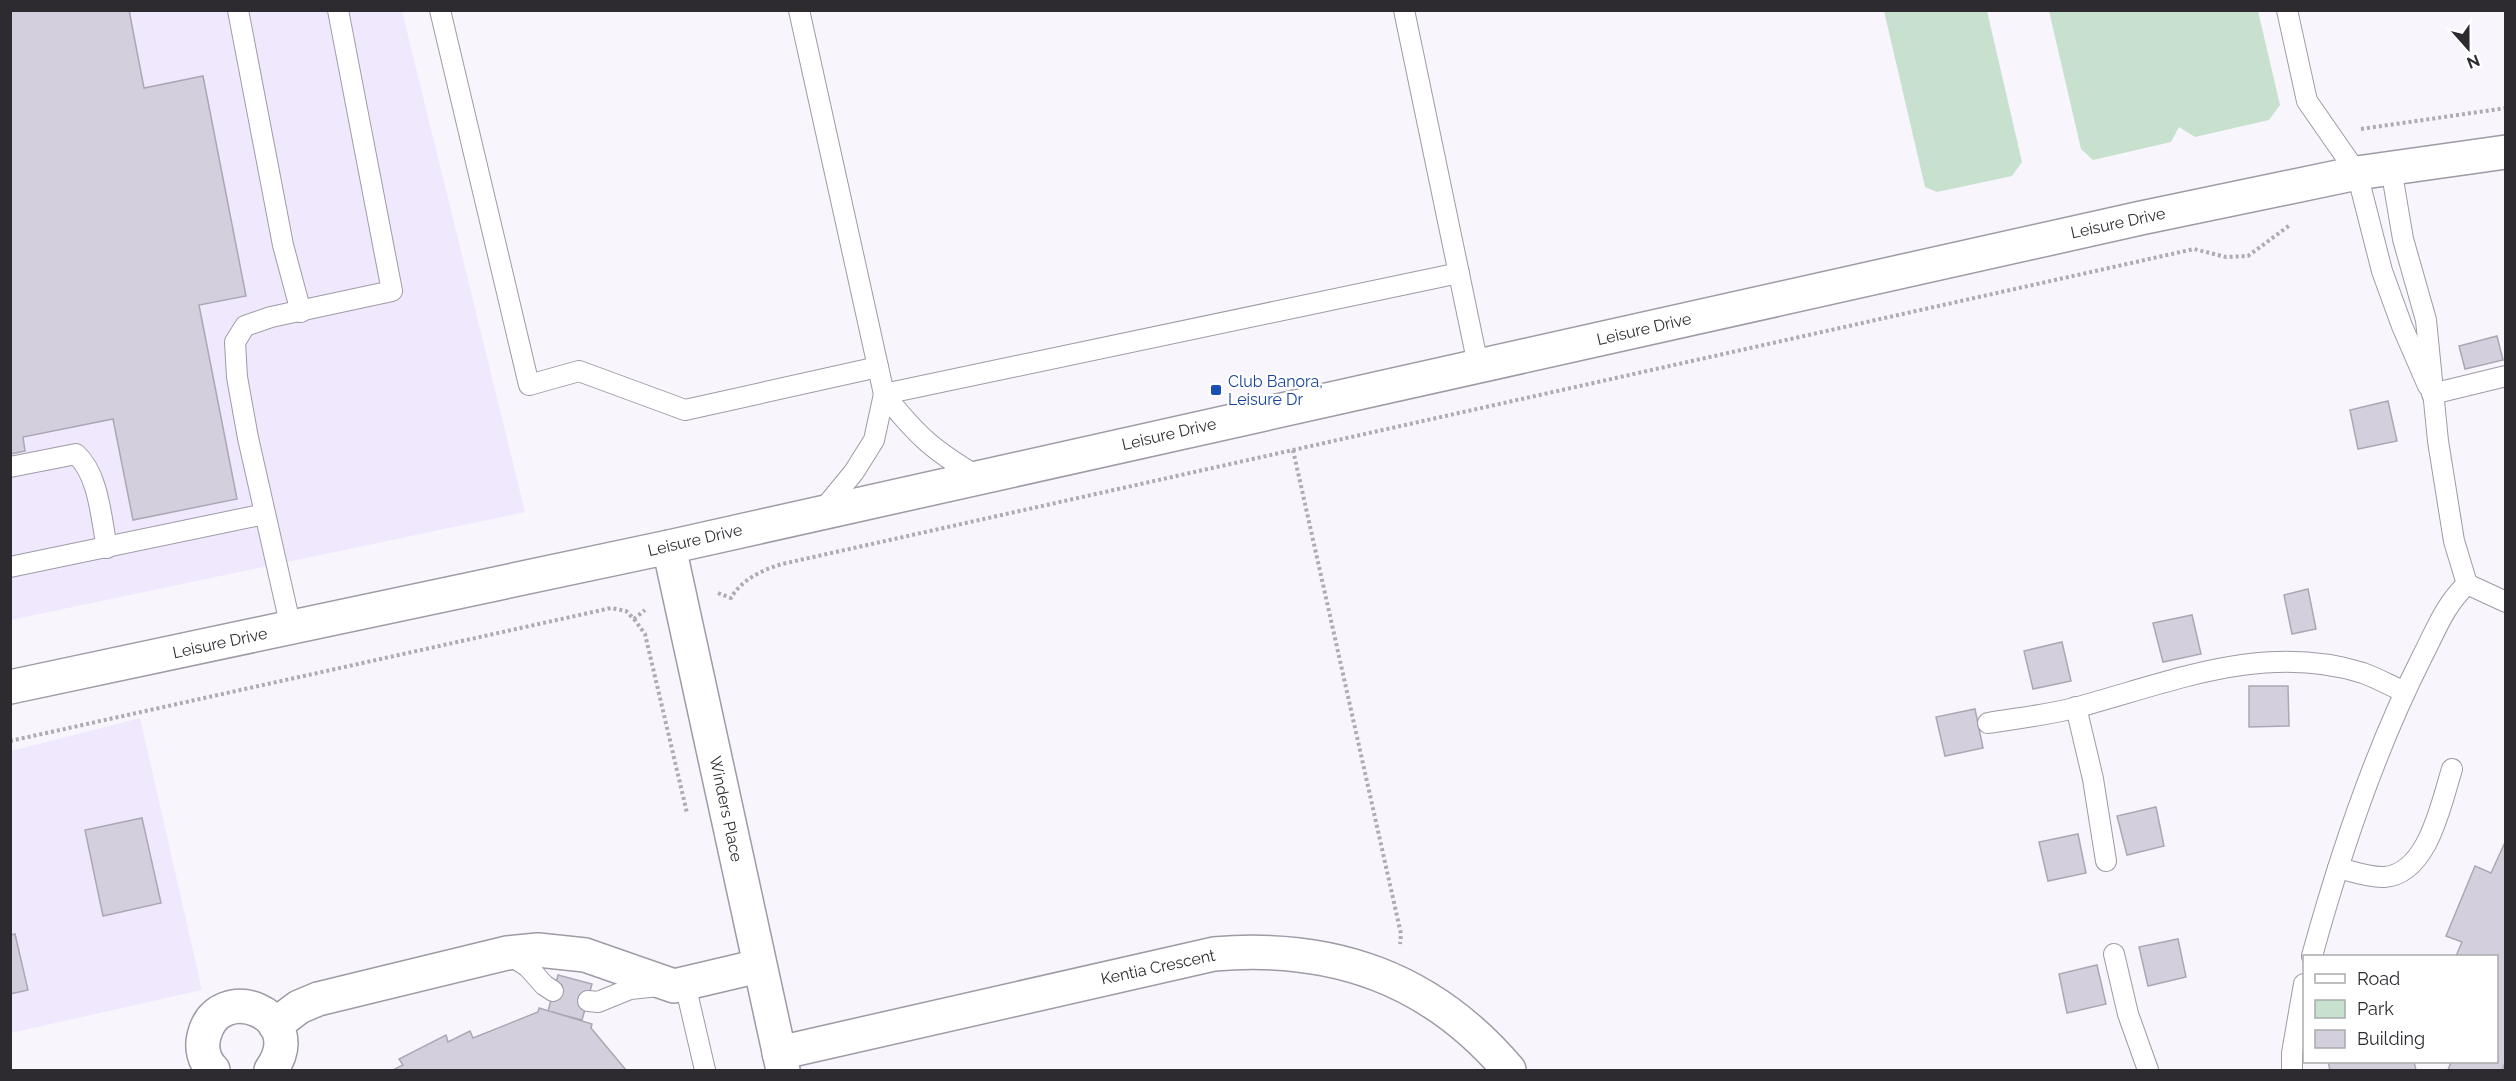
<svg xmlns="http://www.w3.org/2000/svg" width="2516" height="1081" viewBox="0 0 2516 1081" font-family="Raleway,sans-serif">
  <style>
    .built { fill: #f0e9fd }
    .green { fill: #c7e1ce }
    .building { fill: #d3cfdc; stroke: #aca7b4; stroke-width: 1.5 }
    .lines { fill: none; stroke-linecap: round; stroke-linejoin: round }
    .service-casing { stroke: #9e9aa6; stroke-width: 22 }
    .minor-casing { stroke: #9e9aa6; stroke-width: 36 }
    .tertiary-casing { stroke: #9e9aa6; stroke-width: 36 }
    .path { stroke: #aeabb2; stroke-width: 4; stroke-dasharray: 3 3; stroke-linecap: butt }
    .service { stroke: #fff; stroke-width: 20 }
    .minor { stroke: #fff; stroke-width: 33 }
    .tertiary { stroke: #fff; stroke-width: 33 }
    .transit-dot { fill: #1a4fb4; stroke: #fff; stroke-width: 2 }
    .labels { text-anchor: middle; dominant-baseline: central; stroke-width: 4.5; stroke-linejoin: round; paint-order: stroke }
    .street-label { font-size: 16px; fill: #2d2b30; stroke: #fff }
    .transit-label { font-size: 16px; fill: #164399; stroke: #fff; text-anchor: start }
  </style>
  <rect width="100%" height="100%" fill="#f8f5fd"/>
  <!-- built -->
  <g class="built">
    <polygon points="10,11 402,11 525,512 11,620"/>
    <polygon points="140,718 202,990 11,1033 11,751"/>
  </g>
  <!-- green -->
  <g class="green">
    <polygon points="1884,11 1987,11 2022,162 2012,176 1937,192 1925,187"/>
    <polygon points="2049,11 2258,11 2280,105 2269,120 2195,137 2179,127 2171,142 2093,160 2081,149"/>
  </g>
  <!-- building -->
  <g class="building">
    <polygon points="10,10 129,10 144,88 203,76 246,296 199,305 237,499 133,520 113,419 23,437 25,451 10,454"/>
    <polygon points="2497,336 2503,360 2465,369 2459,346"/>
    <polygon points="2388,401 2397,441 2358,449 2350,410"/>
    <polygon points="2308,589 2316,629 2292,634 2284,595"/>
    <polygon points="2192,615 2201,654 2163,662 2153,623"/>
    <polygon points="2062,642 2071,681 2033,689 2024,651"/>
    <polygon points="2249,686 2288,686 2289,726 2249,727"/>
    <polygon points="1975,709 1983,748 1945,756 1936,717"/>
    <polygon points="2156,807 2164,846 2127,855 2117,816"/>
    <polygon points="142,818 161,903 103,916 85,830"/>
    <polygon points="2078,834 2086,873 2048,881 2039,842"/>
    <polygon points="2506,840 2506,1061 2502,1070 2448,1070 2451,1062 2496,1062 2496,956 2456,956 2462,942 2446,936 2475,866 2491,873"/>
    <polygon points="15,934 28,990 10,994 10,935"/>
    <polygon points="2178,939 2186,977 2148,986 2139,947"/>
    <polygon points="2097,965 2106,1004 2067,1013 2059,974"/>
    <polygon points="558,975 592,984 582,1020 548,1011"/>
    <polygon points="539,1008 592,1024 591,1028 626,1070 393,1070 403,1065 399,1059 446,1035 448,1042 470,1031 473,1038 538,1012"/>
    <polygon points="2328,1062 2414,1062 2416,1070 2330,1070"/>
  </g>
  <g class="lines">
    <defs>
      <g id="service">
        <polyline points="238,10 283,245 301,312"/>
        <polyline points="440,10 529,385 579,371 685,410 878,367"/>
        <path d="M799,10L884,394C917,436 933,450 978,477"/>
        <polyline points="1404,10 1478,365"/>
        <polyline points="2287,10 2307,101 2357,173 2382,271 2402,326 2428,386"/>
        <polyline points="2391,168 2403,239 2426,320 2438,441 2454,541 2467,584 2506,602"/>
        <polyline points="884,394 1459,273"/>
        <polyline points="2432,394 2506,376"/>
        <path d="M10,467L76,454C99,475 101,518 107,548"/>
        <polyline points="821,512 854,472 874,440 884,394"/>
        <polyline points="10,567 265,514"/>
        <polyline points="291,628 248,438 237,377 235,342 245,326 271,317 392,291 338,10"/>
        <polyline points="2076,707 2093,779 2106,861"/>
        <path d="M1988,723C2018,718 2049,715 2078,707C2171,682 2265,642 2363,673C2377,678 2391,686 2405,692"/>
        <path d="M2338,868C2351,871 2370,878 2384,877C2428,874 2441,804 2452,769"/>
        <polyline points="507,953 528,967 544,985 553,991"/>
        <polyline points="2114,954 2128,1014 2148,1070"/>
        <path d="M2312,956C2340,854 2374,752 2422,657C2436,630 2444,606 2467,584"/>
        <polyline points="685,984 705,1070"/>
        <polyline points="588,1001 598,1002 630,989 659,986"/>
        <polyline points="2292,1070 2292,1053 2304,984"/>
      </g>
      <g id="minor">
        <polyline points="669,547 783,1070"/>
        <polyline points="275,1025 299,1007 318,999 507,953 538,950 585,955 674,986 759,966"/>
        <path d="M779,1053L1214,954C1333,944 1431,978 1509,1070"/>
        <path d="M213,1070C204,1061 201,1048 204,1036C218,978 311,1014 271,1070"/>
      </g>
      <polyline id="tertiary" points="10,687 669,547 2141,218 2357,173 2506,152"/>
    </defs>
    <!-- service casing -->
    <use href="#service" class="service-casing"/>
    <!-- minor casing -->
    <use href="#minor" class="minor-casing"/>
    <!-- tertiary casing -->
    <use href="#tertiary" class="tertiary-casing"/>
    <!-- path -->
    <g class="path">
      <polyline points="2361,129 2506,108"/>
      <polyline points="1293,450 1401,934 1400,944"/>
      <path d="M718,593L731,598C741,580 762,570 782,564L2194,249L2226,257L2248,256L2290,225"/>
      <polyline points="634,619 645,634 687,813"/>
      <polyline points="10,741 611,608 626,611 634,619 645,610"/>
    </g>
    <!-- service -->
    <use href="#service" class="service"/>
    <!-- minor -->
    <use href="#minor" class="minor"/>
    <!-- tertiary -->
    <use href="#tertiary" class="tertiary"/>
  </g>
  <!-- markers -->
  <rect class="transit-dot" x="1210" y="384" width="12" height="12" rx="3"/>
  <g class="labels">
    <!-- street labels -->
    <g class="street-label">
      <text transform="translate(2118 223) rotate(-12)">Leisure Drive</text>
      <text transform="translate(1644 329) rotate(-13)">Leisure Drive</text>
      <text transform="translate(1169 434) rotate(-13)">Leisure Drive</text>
      <text transform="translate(695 540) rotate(-13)">Leisure Drive</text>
      <text transform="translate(220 643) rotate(-12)">Leisure Drive</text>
      <text transform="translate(726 809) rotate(78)">Winders Place</text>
      <text transform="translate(1158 967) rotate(-12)">Kentia Crescent</text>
    </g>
    <!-- transit labels -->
    <g class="transit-label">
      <text x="1228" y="381">Club Banora,<tspan x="1228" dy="18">Leisure Dr</tspan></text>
    </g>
  </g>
  <!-- border -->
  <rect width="2516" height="1081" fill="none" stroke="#2d2b30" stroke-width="24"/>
  <!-- legend -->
  <rect x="2303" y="955" width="195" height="108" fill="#ffffff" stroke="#abaaac" stroke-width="1.5"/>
  <rect x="2315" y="974" width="30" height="9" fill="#ffffff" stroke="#abaaac" stroke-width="1.5"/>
  <text x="2357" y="985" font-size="18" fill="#2d2b30">Road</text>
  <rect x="2315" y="1000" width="30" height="18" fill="#c7e1ce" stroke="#abaaac" stroke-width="1.5"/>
  <text x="2357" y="1015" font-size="18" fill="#2d2b30">Park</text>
  <rect x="2315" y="1030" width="30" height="18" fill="#d3cfdc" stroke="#abaaac" stroke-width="1.5"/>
  <text x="2357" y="1045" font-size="18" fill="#2d2b30">Building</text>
  <!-- north arrow -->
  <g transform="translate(2468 48) rotate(159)" stroke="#ffffff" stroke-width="4.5" paint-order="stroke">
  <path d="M0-4.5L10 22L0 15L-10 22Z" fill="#2d2b30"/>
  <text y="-9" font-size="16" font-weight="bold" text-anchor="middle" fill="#2d2b30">N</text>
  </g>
</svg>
